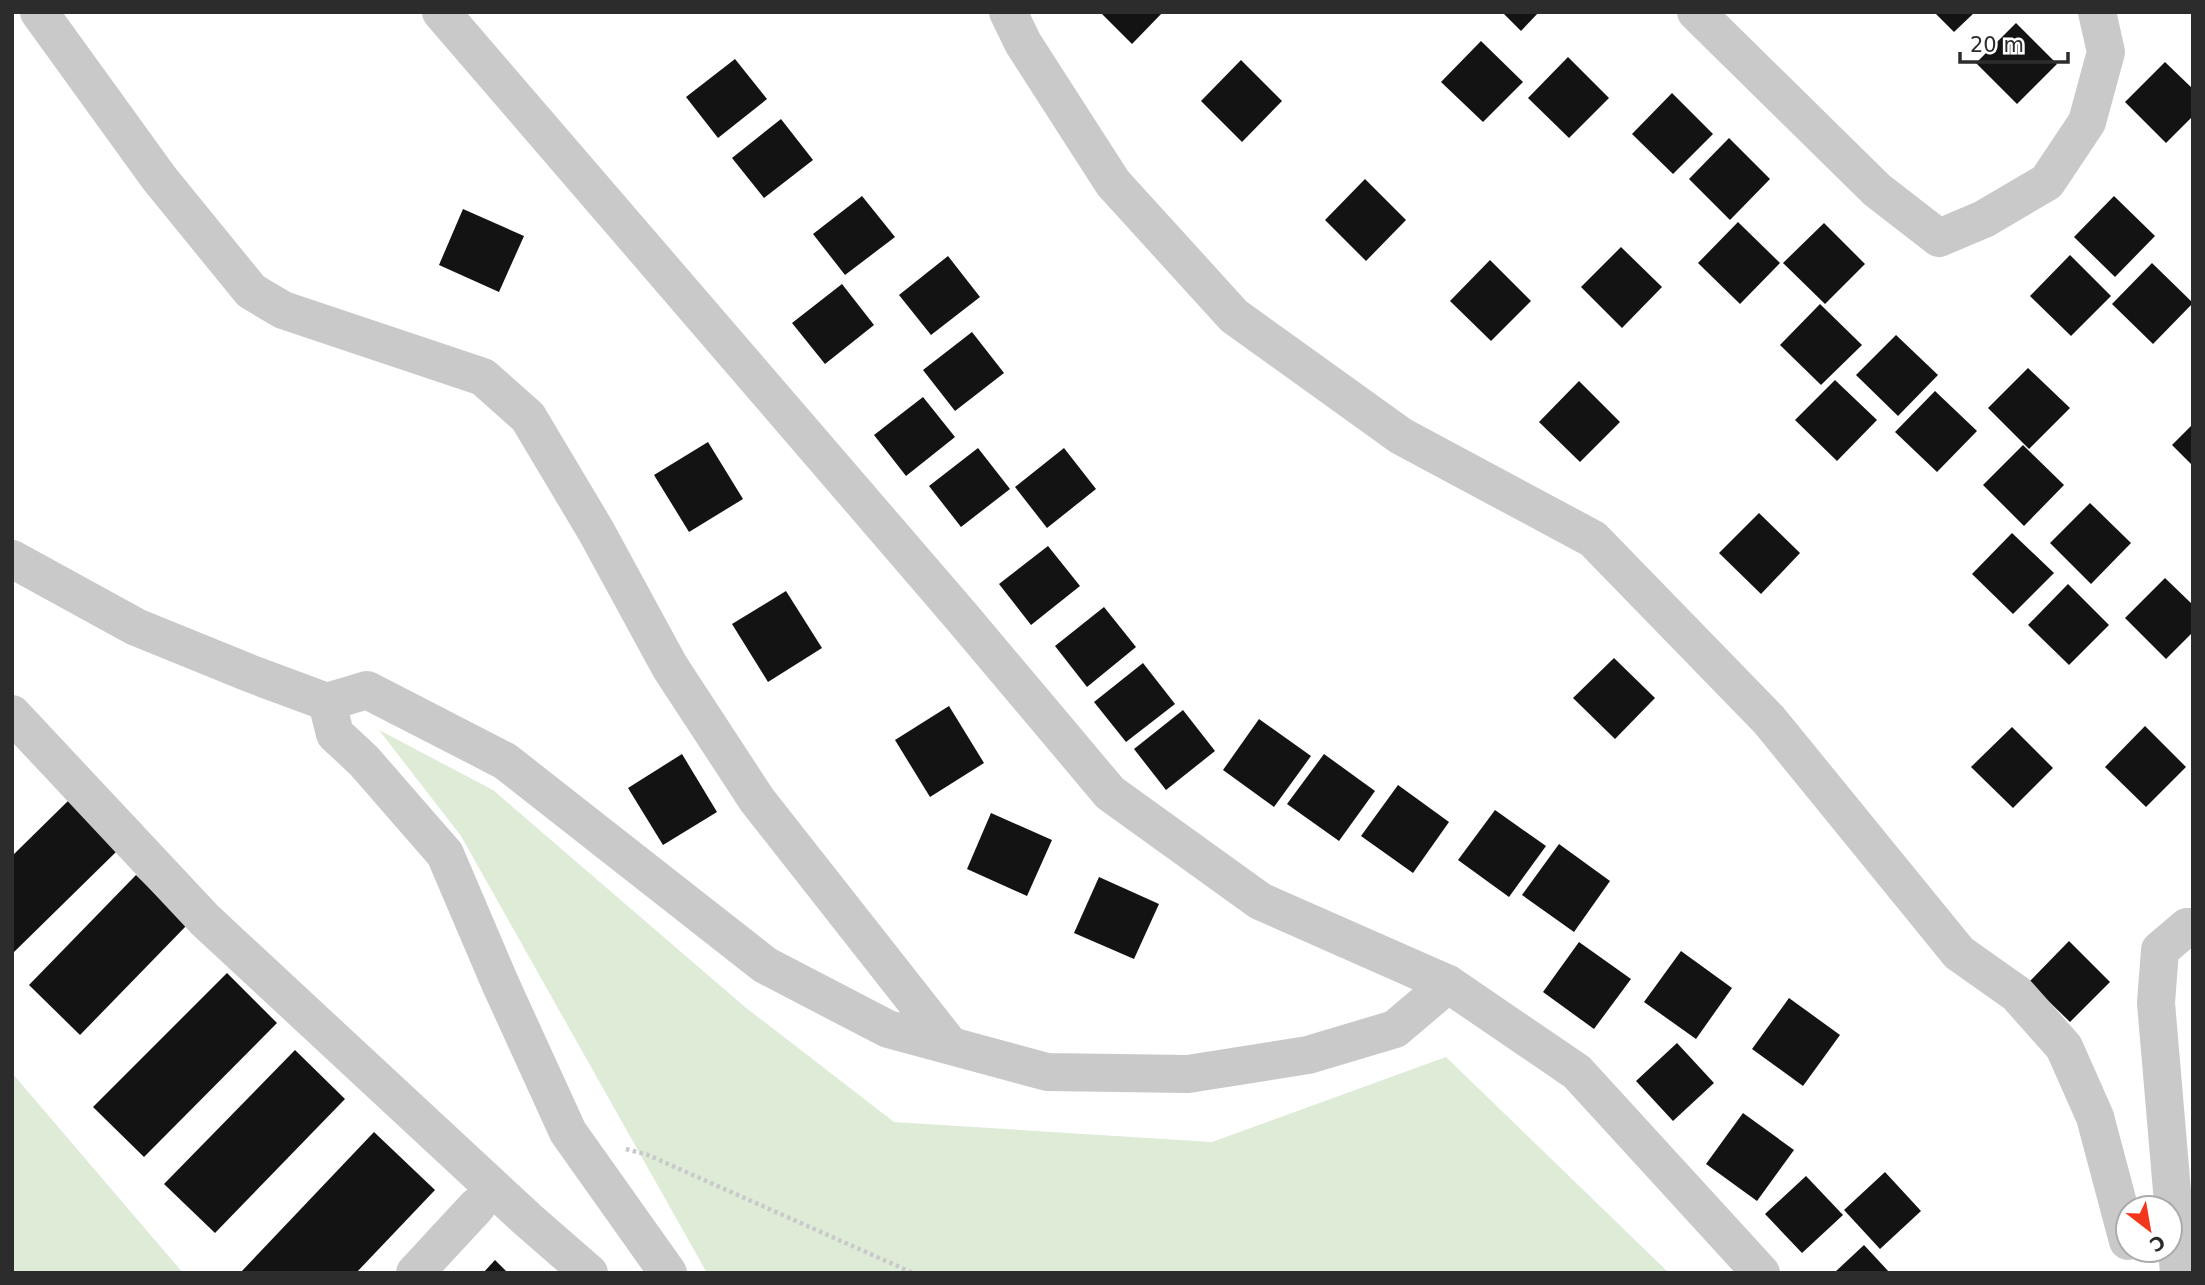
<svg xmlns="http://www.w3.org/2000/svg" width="2205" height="1285" viewBox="0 0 2205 1285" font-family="'DejaVu Sans',sans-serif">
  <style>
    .green { fill: #deebd7 }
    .building { fill: #131313 }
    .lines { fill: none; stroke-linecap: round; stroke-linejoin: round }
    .path { stroke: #c9c9c9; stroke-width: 4.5; stroke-dasharray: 3.5 3.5; stroke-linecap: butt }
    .minor { stroke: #c9c9c9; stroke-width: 38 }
  </style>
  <rect width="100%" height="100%" fill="#fff"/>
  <!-- green -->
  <g class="green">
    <polygon points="379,730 493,790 745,1007 894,1122 1212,1142 1446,1057 1669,1273 707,1273 461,836"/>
    <polygon points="12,1073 183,1273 12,1273"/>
  </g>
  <!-- building -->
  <g class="building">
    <polygon points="1100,12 1163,12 1132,44"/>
    <polygon points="1502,12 1539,12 1521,31"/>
    <polygon points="1934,12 1975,12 1954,32"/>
    <polygon points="2016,23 2057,64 2017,104 1976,63"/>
    <polygon points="1481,41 1523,82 1483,122 1441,82"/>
    <polygon points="1568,57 1609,98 1569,138 1528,98"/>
    <polygon points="735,59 767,99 718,138 686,97"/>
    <polygon points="1241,60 1282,101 1242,142 1201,101"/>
    <polygon points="2165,62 2193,89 2193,116 2166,143 2125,102"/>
    <polygon points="1672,93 1713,134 1673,174 1632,134"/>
    <polygon points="781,119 813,160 764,198 732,158"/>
    <polygon points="1729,138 1770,179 1730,220 1689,179"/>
    <polygon points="1365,179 1406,220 1366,261 1325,220"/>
    <polygon points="862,196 895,237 845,275 813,234"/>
    <polygon points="2114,196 2155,236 2115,277 2074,237"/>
    <polygon points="463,209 524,236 499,292 439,265"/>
    <polygon points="1738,222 1780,263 1740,304 1698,263"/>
    <polygon points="1824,223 1865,264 1825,304 1783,263"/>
    <polygon points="1621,247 1662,287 1622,328 1581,287"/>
    <polygon points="2070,255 2111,296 2071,336 2030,296"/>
    <polygon points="948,256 980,297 931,335 899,295"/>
    <polygon points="1490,260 1531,301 1491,341 1450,301"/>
    <polygon points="2152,263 2193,303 2153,344 2112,304"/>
    <polygon points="842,284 874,325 825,364 792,323"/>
    <polygon points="1820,304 1862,345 1821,385 1780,345"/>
    <polygon points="972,332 1004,373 955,411 923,370"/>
    <polygon points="1896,335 1938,375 1898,416 1856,375"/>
    <polygon points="2028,368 2070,408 2029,449 1988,408"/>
    <polygon points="1835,380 1877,420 1837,461 1795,420"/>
    <polygon points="1579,381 1620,422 1580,462 1539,422"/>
    <polygon points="1935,391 1977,431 1937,472 1895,432"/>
    <polygon points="923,397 955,437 906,476 874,435"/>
    <polygon points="2193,424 2193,466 2172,445"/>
    <polygon points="708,442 743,499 689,532 654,475"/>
    <polygon points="2023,445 2064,485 2024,526 1983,485"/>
    <polygon points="978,448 1010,489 961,527 929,486"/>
    <polygon points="1064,448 1096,489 1047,528 1015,487"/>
    <polygon points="2090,503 2131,543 2091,584 2050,543"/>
    <polygon points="1759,513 1800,553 1761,594 1719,553"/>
    <polygon points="2012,533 2054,573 2013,614 1972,574"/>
    <polygon points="1048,546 1080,586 1031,625 999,584"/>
    <polygon points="2165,578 2193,605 2193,632 2166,659 2125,618"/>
    <polygon points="2068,584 2109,625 2069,665 2028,625"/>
    <polygon points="786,591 822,648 768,682 732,624"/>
    <polygon points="1104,607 1136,647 1087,687 1055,646"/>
    <polygon points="1614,658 1655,698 1615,739 1573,698"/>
    <polygon points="1143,663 1175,704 1126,742 1094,702"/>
    <polygon points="949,706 984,763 930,797 895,740"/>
    <polygon points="1183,710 1215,751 1166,790 1134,749"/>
    <polygon points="1259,719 1311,756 1274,807 1223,770"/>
    <polygon points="2145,726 2186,767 2146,807 2105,767"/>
    <polygon points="2012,727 2053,768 2013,808 1971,767"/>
    <polygon points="682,754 717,812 663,845 628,788"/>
    <polygon points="1324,754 1375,791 1339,841 1287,804"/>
    <polygon points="1398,785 1449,822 1413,873 1361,836"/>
    <polygon points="68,801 117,851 12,954 12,856"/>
    <polygon points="1495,810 1546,846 1509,897 1458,860"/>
    <polygon points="991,813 1052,840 1027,896 967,869"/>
    <polygon points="1559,844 1610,881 1574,932 1522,895"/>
    <polygon points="136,875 187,925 80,1035 29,985"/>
    <polygon points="1099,877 1159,904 1134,959 1074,933"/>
    <polygon points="2069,941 2110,982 2070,1022 2029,982"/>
    <polygon points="1579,942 1631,979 1594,1029 1543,992"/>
    <polygon points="1681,951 1732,988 1696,1039 1644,1002"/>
    <polygon points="227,973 277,1023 144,1157 93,1107"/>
    <polygon points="1789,998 1840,1035 1803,1086 1752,1049"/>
    <polygon points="1677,1043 1714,1083 1673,1121 1636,1081"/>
    <polygon points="295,1050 345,1099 215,1233 164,1184"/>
    <polygon points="1743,1113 1794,1150 1757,1201 1706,1164"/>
    <polygon points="374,1132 435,1190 356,1273 240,1273"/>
    <polygon points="1885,1172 1921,1211 1880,1249 1844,1210"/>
    <polygon points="1806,1176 1843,1215 1802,1253 1765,1214"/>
    <polygon points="1864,1245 1890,1273 1834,1273"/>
    <polygon points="495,1260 508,1273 483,1273"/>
  </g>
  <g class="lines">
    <!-- path -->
    <polyline class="path" points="626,1149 648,1155 913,1273"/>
    <!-- minor -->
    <g class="minor">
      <polyline points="39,12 159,178 251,291 283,310 483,377 528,417 596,531 670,667 757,800 949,1044"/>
      <polyline points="441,12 961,616 1110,793 1260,901 1448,984 1577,1072 1761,1273"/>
      <polyline points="1008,12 1023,43 1113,183 1234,316 1401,436 1593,539 1769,720 1959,953 2017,994 2064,1047 2095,1117 2128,1241"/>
      <polyline points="1696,12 1877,190 1939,238 1984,219 2047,182 2087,122 2106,52 2097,12"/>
      <polyline points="12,559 136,627 249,673 327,702 367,690 505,761 765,965 888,1029 1047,1072 1188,1074 1308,1055 1395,1029 1448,984"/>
      <polyline points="327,702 335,734 364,761 445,854 500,983 568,1132 668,1273"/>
      <polyline points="12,714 205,920 527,1219 589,1273"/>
      <polyline points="415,1273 477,1206"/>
      <polyline points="2179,1273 2156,1003 2160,950 2187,927 2193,927"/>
    </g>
  </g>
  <!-- border -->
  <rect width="2205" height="1285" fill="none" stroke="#2c2c2c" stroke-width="28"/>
  <!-- north arrow -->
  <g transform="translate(2149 1229) rotate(149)"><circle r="33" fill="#ffffff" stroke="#ababab" stroke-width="2"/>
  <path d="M0-5L12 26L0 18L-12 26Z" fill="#f3371d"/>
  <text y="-10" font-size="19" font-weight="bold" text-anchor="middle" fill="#2c2c2c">С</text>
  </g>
  <!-- scale -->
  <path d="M1960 52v10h108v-10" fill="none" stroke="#2c2c2c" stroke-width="3.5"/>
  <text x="1970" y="52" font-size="21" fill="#2c2c2c" stroke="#ffffff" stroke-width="5" paint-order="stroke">20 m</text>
</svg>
